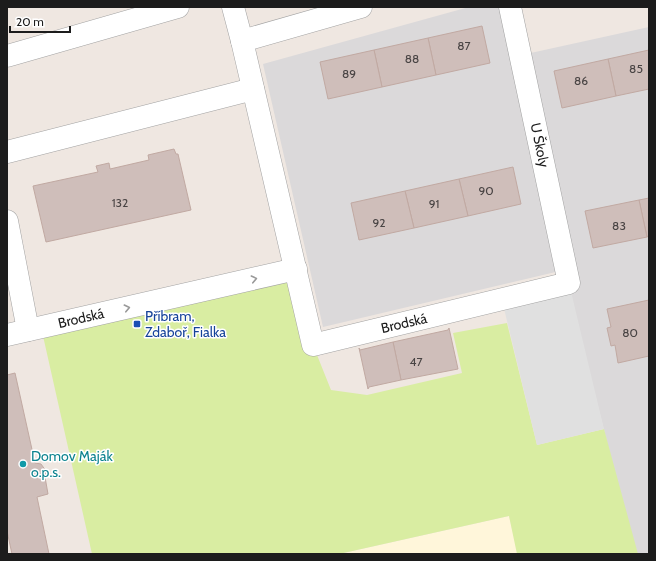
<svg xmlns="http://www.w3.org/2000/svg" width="656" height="561" viewBox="0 0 656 561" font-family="Cabin,sans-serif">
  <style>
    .residential { fill: #dbd9da }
    .education { fill: #fff6da }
    .grass { fill: #d9eda2 }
    .parking { fill: #e0e0e0 }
    .building { fill: #cfbeba; stroke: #c1a9a2 }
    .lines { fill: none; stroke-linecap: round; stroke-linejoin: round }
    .minor-casing { stroke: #a3a3a3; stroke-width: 23 }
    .minor { stroke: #fff; stroke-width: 22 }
    .oneway { stroke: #999 }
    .transit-dot { fill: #1a4fb4; stroke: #fff; stroke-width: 1.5 }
    .culture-dot { fill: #0f9aa8; stroke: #fff; stroke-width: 1.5 }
    .labels { text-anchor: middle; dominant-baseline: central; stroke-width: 3; stroke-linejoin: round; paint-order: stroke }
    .number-label { font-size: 12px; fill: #494444 }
    .street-label { font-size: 14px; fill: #1c1c1c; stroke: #fff }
    .transit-label { font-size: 14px; fill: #164399; stroke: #fff; text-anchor: start }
    .culture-label { font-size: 14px; fill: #0d838f; stroke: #fff; text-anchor: start }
  </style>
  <rect width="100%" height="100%" fill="#efe7e1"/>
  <!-- residential -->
  <polygon class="residential" points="469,7 506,7 517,56 649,27 649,554 635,554 564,270 323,327 263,64"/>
  <!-- education -->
  <polygon class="education" points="509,516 518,554 339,554"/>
  <!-- grass -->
  <polygon class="grass" points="296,269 313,345 331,390 367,395 462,373 453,333 507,323 537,445 604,429 638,554 517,554 509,516 339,554 92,554 41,327"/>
  <!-- parking -->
  <polygon class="parking" points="569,283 604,429 537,445 502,300"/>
  <!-- building -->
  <g class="building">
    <polygon points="482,26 490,63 436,75 428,38"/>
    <polygon points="428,38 436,75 382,87 374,50"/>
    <polygon points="374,50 382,87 328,99 320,62"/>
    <polygon points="649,50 649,89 616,96 608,59"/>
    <polygon points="608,59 616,96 562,108 554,71"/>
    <polygon points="174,149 176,154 178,154 191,210 46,242 33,186 98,172 96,166 109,163 110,169 149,160 148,155"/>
    <polygon points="513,167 521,204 468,216 459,179"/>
    <polygon points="459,179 468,216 414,228 405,191"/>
    <polygon points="405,191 414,228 359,240 351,203"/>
    <polygon points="649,198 649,236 647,237 639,200"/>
    <polygon points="639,200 647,237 593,248 585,211"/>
    <polygon points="649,300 649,356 618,363 615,345 611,346 607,328 611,327 607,309"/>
    <polygon points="449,328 458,369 401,380 393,342 448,330"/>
    <polygon points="393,342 401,380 369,387 368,389 359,348 360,350"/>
    <polygon points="15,373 35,463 41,464 46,471 45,477 48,494 37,497 49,554 12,554 7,531 7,375"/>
  </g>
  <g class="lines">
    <defs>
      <g id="minor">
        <polyline points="233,7 242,41 313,345 569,283 510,7"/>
        <polyline points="242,41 361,7"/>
        <polyline points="7,56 178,7"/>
        <polyline points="7,152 253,89"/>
        <polyline points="7,221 28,330"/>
        <polyline points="7,335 296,269"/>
      </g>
    </defs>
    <!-- minor casing -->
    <use href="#minor" class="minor-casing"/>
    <!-- minor -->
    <use href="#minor" class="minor"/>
  </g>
  <!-- one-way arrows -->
  <defs><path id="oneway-chevron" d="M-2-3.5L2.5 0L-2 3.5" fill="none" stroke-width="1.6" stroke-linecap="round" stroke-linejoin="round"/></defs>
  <g class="oneway">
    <use href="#oneway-chevron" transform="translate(254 279) rotate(-13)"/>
    <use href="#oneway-chevron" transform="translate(127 308) rotate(-13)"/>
  </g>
  <!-- markers -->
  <rect class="transit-dot" x="133" y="320" width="8" height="8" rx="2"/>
  <circle class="culture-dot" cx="23" cy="464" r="4"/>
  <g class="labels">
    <!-- number labels -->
    <g class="number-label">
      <text x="464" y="45">87</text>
      <text x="412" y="58">88</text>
      <text x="636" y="68">85</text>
      <text x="349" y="73">89</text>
      <text x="581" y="80">86</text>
      <text x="486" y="190">90</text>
      <text x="120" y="202">132</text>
      <text x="434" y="203">91</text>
      <text x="379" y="222">92</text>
      <text x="619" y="225">83</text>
      <text x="630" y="332">80</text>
      <text x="416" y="361">47</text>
    </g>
    <!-- street labels -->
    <g class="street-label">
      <text transform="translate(540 145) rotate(78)">U Školy</text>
      <text transform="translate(81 318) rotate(-13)">Brodská</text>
      <text transform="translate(404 323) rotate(-13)">Brodská</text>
    </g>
    <!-- transit labels -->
    <g class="transit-label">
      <text x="145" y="316">Příbram,<tspan x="145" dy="16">Zdaboř, Fialka</tspan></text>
    </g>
    <!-- culture labels -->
    <g class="culture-label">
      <text x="31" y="456">Domov Maják<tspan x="31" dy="16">o.p.s.</tspan></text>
    </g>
  </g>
  <!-- border -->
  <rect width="656" height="561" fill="none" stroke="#1c1c1c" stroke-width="16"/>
  <!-- scale -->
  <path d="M10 26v6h60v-6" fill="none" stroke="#1c1c1c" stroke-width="2"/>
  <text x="16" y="26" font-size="12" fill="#1c1c1c" stroke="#ffffff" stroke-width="3" paint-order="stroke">20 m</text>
</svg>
